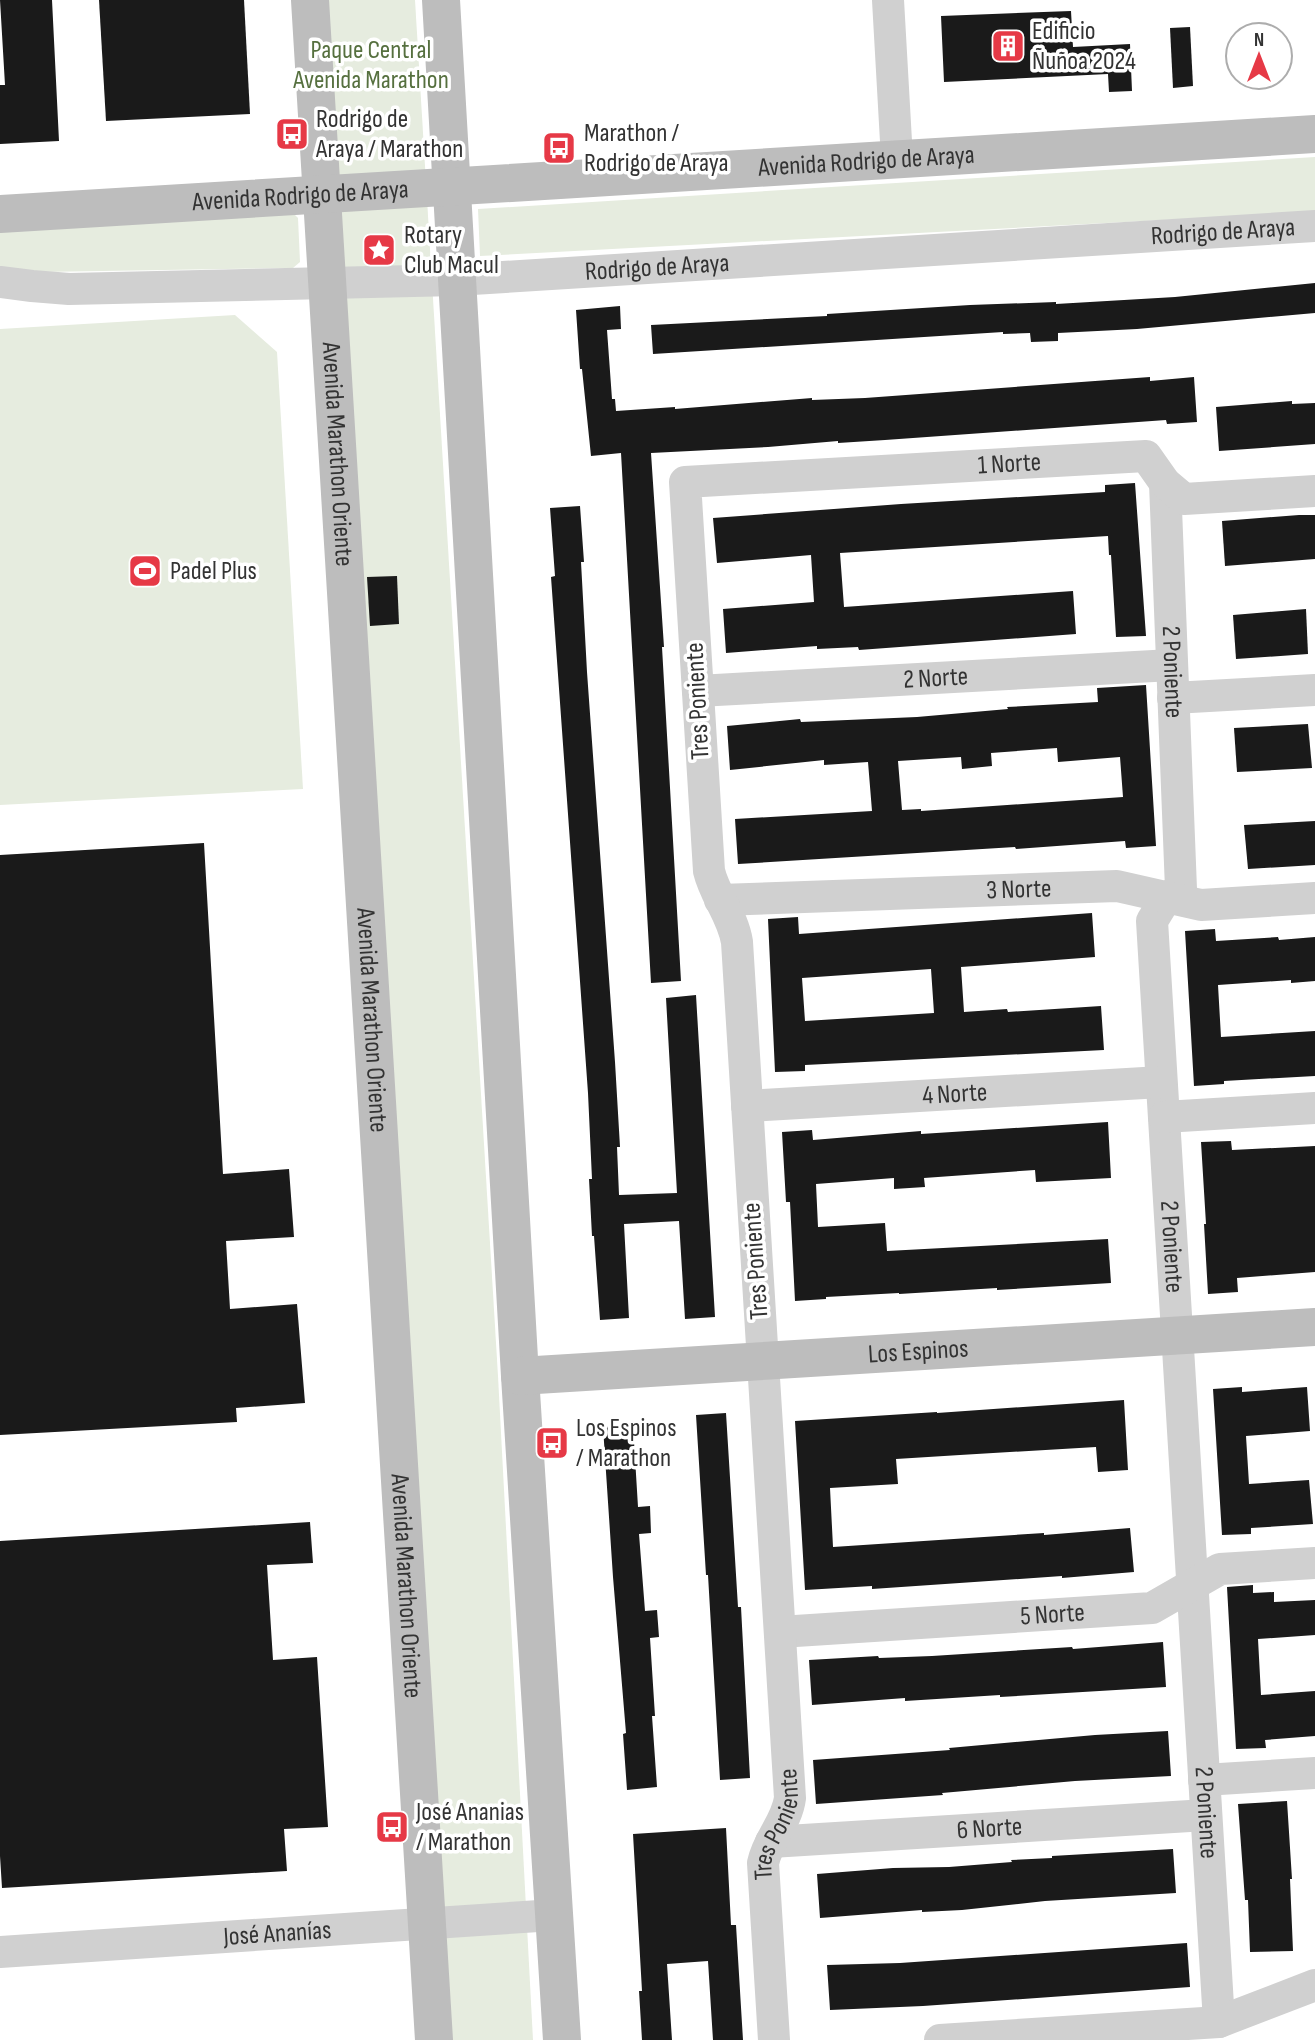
<svg xmlns="http://www.w3.org/2000/svg" width="1315" height="2040" viewBox="0 0 1315 2040" font-family="'Sofia Sans Condensed',sans-serif">
  <style>
    .green { fill: #e6ecdf }
    .building { fill: #1a1a1a; fill-rule: evenodd }
    .lines { fill: none; stroke-linecap: round; stroke-linejoin: round }
    .street { stroke: #d0d0d0; stroke-width: 32 }
    .secondary { stroke: #bdbdbd; stroke-width: 38 }
    .labels { text-anchor: middle; dominant-baseline: central; stroke-width: 7; stroke-linejoin: round; paint-order: stroke }
    .poi-label { font-size: 26px; fill: #333; stroke: #fff; text-anchor: start }
    .park-label { font-size: 26px; fill: #56703f; stroke: #fff }
    .street-label { font-size: 26px; fill: #333; stroke: #fff }
  </style>
  <rect width="100%" height="100%" fill="#fff"/>
  <!-- green -->
  <g class="green">
    <polygon points="319,0 415,0 498,1376 533,2040 445,2040"/>
    <polygon points="1315,157 1315,212 480,256 478,209"/>
    <polygon points="289,209 298,218 300,262 293,268 40,272 0,267 0,227"/>
    <polygon points="235,315 277,352 303,789 0,805 0,329"/>
  </g>
  <!-- building -->
  <g class="building">
    <polygon points="0,0 52,0 59,141 0,144 0,85 5,85"/>
    <polygon points="99,0 244,0 250,114 106,121"/>
    <polygon points="1071,11 1073,47 1130,44 1132,91 1109,92 1108,74 944,82 941,16"/>
    <polygon points="1190,27 1193,86 1173,88 1170,28"/>
    <polygon points="1315,283 1315,313 1137,329 1058,333 1058,341 1031,342 1030,333 1003,334 1003,332 653,354 651,325 827,316 827,314 970,305 1056,302 1056,304 1175,297"/>
    <polygon points="620,306 621,329 607,330 612,399 615,399 616,411 675,407 675,409 812,398 812,400 865,398 1150,377 1150,381 1194,377 1197,422 1167,424 1166,420 885,440 838,443 838,441 768,447 651,453 664,647 662,647 681,981 651,983 621,453 591,456 582,369 580,369 576,310"/>
    <polygon points="1292,401 1292,404 1315,403 1315,444 1219,451 1216,407"/>
    <polygon points="1135,483 1146,636 1116,637 1111,555 1109,555 1108,536 840,553 844,607 1073,591 1076,634 859,650 858,647 817,649 817,646 726,653 723,609 814,602 811,555 717,563 713,518 901,504 1105,492 1105,485"/>
    <polygon points="580,506 584,562 581,562 587,672 615,1062 620,1147 617,1147 619,1195 677,1193 666,998 696,995 715,1317 685,1319 679,1221 624,1224 629,1318 600,1320 594,1236 592,1236 589,1179 592,1179 588,1093 551,577 555,576 550,508"/>
    <polygon points="1299,515 1315,515 1315,559 1225,566 1222,521"/>
    <polygon points="397,576 399,624 370,626 367,577"/>
    <polygon points="1306,609 1308,654 1236,659 1233,615"/>
    <path d="M1146,685L1156,846L1126,848L1125,841L1016,849L1015,847L738,864L735,819L872,811L868,762L824,765V760L730,770L727,726L800,719L801,722L917,717L1008,709L1007,707L1098,702L1097,688ZM1057,748L1058,762L1120,757L1123,797L921,811V809L902,810L898,761L961,757L962,769L992,766L991,753Z"/>
    <polygon points="1308,724 1312,768 1237,772 1234,728"/>
    <polygon points="1315,821 1315,865 1248,869 1244,825"/>
    <polygon points="204,843 223,1174 289,1169 294,1237 226,1241 230,1309 297,1304 305,1403 236,1408 237,1422 0,1435 0,855"/>
    <path d="M1092,913L1095,957L961,967L964,1012L1007,1009L1008,1012L1101,1006L1104,1050L805,1065V1071L775,1072L768,919L798,917L799,934ZM931,969L934,1013L805,1021L802,978Z"/>
    <polygon points="1215,929 1216,941 1278,937 1279,940 1315,937 1315,981 1291,983 1291,980 1218,985 1221,1037 1315,1031 1315,1076 1224,1081 1224,1084 1194,1086 1185,931"/>
    <polygon points="1108,1122 1111,1178 1036,1182 1035,1170 924,1178 925,1187 894,1189 894,1178 816,1184 818,1227 885,1223 887,1251 1108,1239 1111,1283 997,1290 997,1288 899,1294 899,1293 826,1297 826,1299 795,1301 790,1202 786,1202 782,1132 812,1130 813,1140 921,1131 921,1134"/>
    <polygon points="1231,1141 1232,1150 1315,1146 1315,1272 1237,1278 1238,1292 1208,1294 1204,1224 1206,1224 1201,1142"/>
    <polygon points="1242,1387 1242,1392 1307,1387 1310,1431 1246,1436 1249,1484 1309,1480 1313,1524 1251,1528 1251,1534 1222,1535 1213,1389"/>
    <polygon points="1124,1400 1128,1470 1098,1472 1096,1447 960,1455 896,1459 898,1484 830,1488 833,1547 1044,1533 1044,1535 1130,1528 1134,1572 1062,1578 1062,1576 872,1589 872,1586 805,1590 795,1421 937,1412 937,1413"/>
    <polygon points="726,1413 738,1607 741,1607 750,1778 720,1780 708,1575 706,1575 696,1415"/>
    <polygon points="633,1425 638,1507 650,1506 651,1533 639,1534 645,1611 657,1610 659,1637 650,1638 655,1716 652,1716 657,1787 627,1790 623,1734 626,1733 613,1577 603,1427"/>
    <polygon points="310,1522 313,1563 267,1565 273,1660 317,1657 328,1827 284,1829 287,1871 2,1888 0,1856 0,1541"/>
    <polygon points="1253,1585 1253,1593 1274,1592 1274,1602 1315,1600 1315,1635 1258,1639 1261,1695 1315,1691 1315,1736 1265,1740 1266,1748 1236,1749 1227,1587"/>
    <polygon points="1163,1642 1166,1687 1000,1697 1000,1695 905,1701 905,1698 812,1705 809,1660 878,1656 879,1658 932,1656 1072,1647 1073,1649"/>
    <polygon points="1168,1731 1171,1776 1075,1781 942,1793 943,1795 816,1804 813,1760 950,1750 949,1748 1095,1735"/>
    <polygon points="1287,1801 1292,1879 1290,1879 1293,1951 1250,1952 1248,1900 1245,1900 1238,1804"/>
    <polygon points="726,1828 731,1925 736,1925 743,2040 713,2040 708,1961 667,1964 672,2040 642,2040 639,1991 642,1991 633,1834"/>
    <polygon points="1173,1849 1176,1893 1045,1901 962,1910 922,1912 922,1910 820,1918 817,1874 893,1868 949,1867 1012,1862 1011,1860 1052,1858 1052,1856"/>
    <polygon points="1187,1943 1190,1987 923,2006 830,2010 827,1965 900,1963"/>
  </g>
  <g class="lines">
    <!-- street -->
    <g class="street">
      <polyline points="888,0 897,159"/>
      <path id="s1" d="M0,282L32,286L69,289L456,280L1315,226"/>
      <path id="s2" d="M1165,483L1181,889L1166,898L1152,921L1219,2022"/>
      <path id="s3" d="M698,691L1172,665"/>
      <polyline points="1173,698 1315,690"/>
      <path id="s4" d="M720,900L1117,886L1201,905L1315,898"/>
      <path id="s5" d="M747,1106L1161,1082"/>
      <polyline points="1164,1117 1315,1108"/>
      <path id="s6" d="M780,1632L1152,1608L1220,1569L1315,1563"/>
      <polyline points="1204,1780 1315,1773"/>
      <path id="s7" d="M771,1842L1206,1815"/>
      <path id="s8" d="M0,1952L554,1915"/>
      <path id="s9" d="M774,2040L763,1863C768,1839 787,1822 790,1798L737,942C733,916 715,896 709,871L685,482L1146,456L1165,483L1184,499L1315,491"/>
      <polyline points="940,2040 1219,2022 1315,1985"/>
    </g>
    <!-- secondary -->
    <g class="secondary">
      <path id="s10" d="M310,0L434,2040"/>
      <polyline points="441,0 520,1376 562,2040"/>
      <path id="s11" d="M0,214L1315,134"/>
      <path id="s12" d="M520,1376L1315,1327"/>
    </g>
  </g>
  <!-- icons -->
  <defs>
    <symbol id="building-square" viewBox="-11 -11 22 22"><rect x="-9" y="-9" width="18" height="18" rx="4" fill="#e63946" stroke="#fff"/><path d="M-4-6H4V6H1V3H-1V6H-4ZM-2.5-4.3h1.7v1.8h-1.7ZM.8-4.3h1.7v1.8H.8ZM-2.5-1h1.7V.8h-1.7ZM.8-1h1.7V.8H.8Z" fill="#fff"/></symbol>
    <symbol id="bus-square" viewBox="-11 -11 22 22"><rect x="-9" y="-9" width="18" height="18" rx="4" fill="#e63946" stroke="#fff"/><path d="M-5-6H5V4H4V6H2V4H-2V6H-4V4H-5ZM-3.5-4V0h7V-4ZM-3.5 1.2v1.5H-2V1.2ZM2 1.2v1.5H3.5V1.2Z" fill="#fff"/></symbol>
    <symbol id="sight-square" viewBox="-11 -11 22 22"><rect x="-9" y="-9" width="18" height="18" rx="4" fill="#e63946" stroke="#fff"/><path d="M0-6L1.8-2.2L6-1.7L2.9 1.2L3.7 5.4L0 3.3L-3.7 5.4L-2.9 1.2L-6-1.7L-1.8-2.2Z" fill="#fff"/></symbol>
    <symbol id="stadium-square" viewBox="-11 -11 22 22"><rect x="-9" y="-9" width="18" height="18" rx="4" fill="#e63946" stroke="#fff"/><path d="M0-5a6.5 5 0 1 0 0 10a6.5 5 0 1 0 0-10ZM-3.5-1.8h7v3.6h-7Z" fill="#fff"/></symbol>
  </defs>
  <g fill-rule="evenodd">
    <use href="#building-square" x="989" y="27" width="38" height="38"/>
    <use href="#bus-square" x="273" y="115" width="38" height="38"/>
    <use href="#bus-square" x="540" y="129" width="38" height="38"/>
    <use href="#sight-square" x="360" y="231" width="38" height="38"/>
    <use href="#stadium-square" x="126" y="552" width="38" height="38"/>
    <use href="#bus-square" x="533" y="1424" width="38" height="38"/>
    <use href="#bus-square" x="373" y="1808" width="38" height="38"/>
  </g>
  <g class="labels">
    <!-- poi labels -->
    <g class="poi-label">
      <text x="1032" y="31">Edificio<tspan x="1032" dy="30">Ñuñoa 2024</tspan></text>
      <text x="316" y="119">Rodrigo de<tspan x="316" dy="30">Araya / Marathon</tspan></text>
      <text x="584" y="133">Marathon /<tspan x="584" dy="30">Rodrigo de Araya</tspan></text>
      <text x="404" y="235">Rotary<tspan x="404" dy="30">Club Macul</tspan></text>
      <text x="170" y="571">Padel Plus</text>
      <text x="576" y="1428">Los Espinos<tspan x="576" dy="30">/ Marathon</tspan></text>
      <text x="416" y="1812">José Ananias<tspan x="416" dy="30">/ Marathon</tspan></text>
    </g>
    <!-- park labels -->
    <g class="park-label">
      <text x="371" y="50">Paque Central<tspan x="371" dy="30">Avenida Marathon</tspan></text>
    </g>
    <!-- street labels -->
    <g class="street-label">
      <text stroke="none"><textPath href="#s11" startOffset="868">Avenida Rodrigo de Araya</textPath></text>
      <text stroke="none"><textPath href="#s11" startOffset="301">Avenida Rodrigo de Araya</textPath></text>
      <text stroke="none"><textPath href="#s1" startOffset="1225">Rodrigo de Araya</textPath></text>
      <text stroke="none"><textPath href="#s1" startOffset="658">Rodrigo de Araya</textPath></text>
      <text stroke="none"><textPath href="#s10" startOffset="455">Avenida Marathon Oriente</textPath></text>
      <text stroke="none"><textPath href="#s9" startOffset="1897">1 Norte</textPath></text>
      <text stroke="none"><textPath href="#s2" startOffset="189">2 Poniente</textPath></text>
      <text stroke="none"><textPath href="#s3" startOffset="238">2 Norte</textPath></text>
      <text transform="translate(698 701) rotate(-93)">Tres Poniente</text>
      <text stroke="none"><textPath href="#s4" startOffset="299">3 Norte</textPath></text>
      <text stroke="none"><textPath href="#s10" startOffset="1022">Avenida Marathon Oriente</textPath></text>
      <text stroke="none"><textPath href="#s5" startOffset="208">4 Norte</textPath></text>
      <text stroke="none"><textPath href="#s2" startOffset="777">2 Poniente</textPath></text>
      <text transform="translate(756 1261) rotate(-94)">Tres Poniente</text>
      <text stroke="none"><textPath href="#s12" startOffset="399">Los Espinos</textPath></text>
      <text stroke="none"><textPath href="#s10" startOffset="1589">Avenida Marathon Oriente</textPath></text>
      <text stroke="none"><textPath href="#s6" startOffset="273">5 Norte</textPath></text>
      <text stroke="none"><textPath href="#s2" startOffset="1344">2 Poniente</textPath></text>
      <text stroke="none"><textPath href="#s9" startOffset="219">Tres Poniente</textPath></text>
      <text stroke="none"><textPath href="#s7" startOffset="219">6 Norte</textPath></text>
      <text stroke="none"><textPath href="#s8" startOffset="278">José Ananías</textPath></text>
    </g>
  </g>
  <!-- north arrow -->
  <g transform="translate(1259 56)"><circle r="33" fill="#ffffff" stroke="#adadad" stroke-width="2"/>
  <path d="M0-5L12 26L0 18L-12 26Z" fill="#e63946"/>
  <text y="-10" font-size="19" font-weight="bold" text-anchor="middle" fill="#333333">N</text>
  </g>
</svg>
